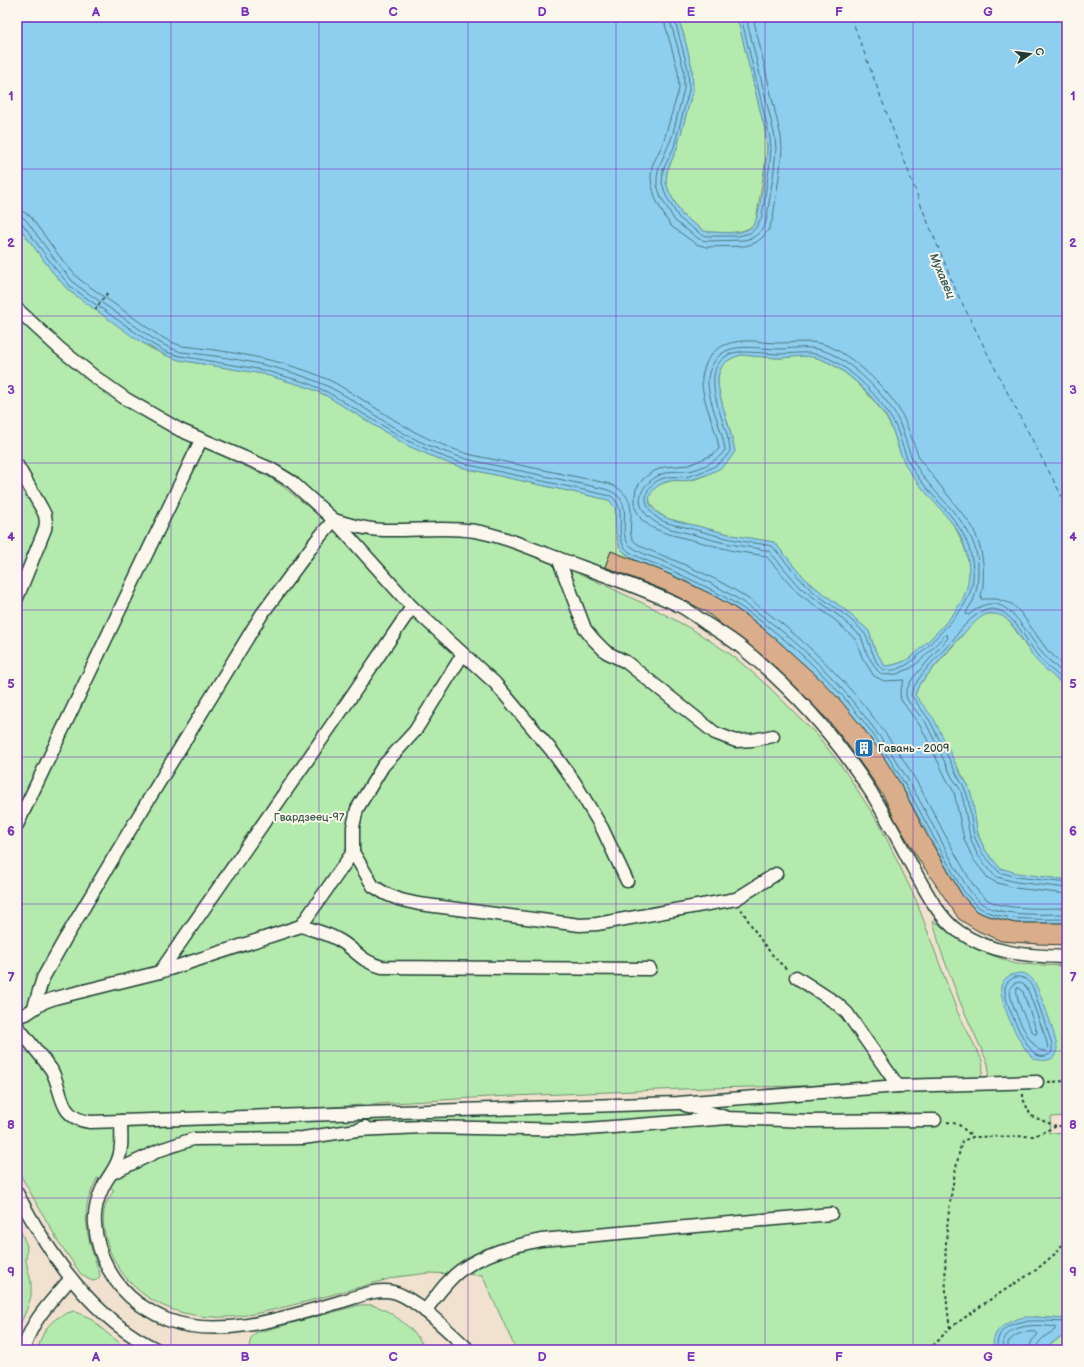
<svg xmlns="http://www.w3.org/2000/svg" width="1084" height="1367" viewBox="0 0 1084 1367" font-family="'Balsamiq Sans',sans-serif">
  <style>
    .green { fill: #b4eaad; stroke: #6a9470 }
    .water { fill: #8eceef; stroke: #6294a4; fill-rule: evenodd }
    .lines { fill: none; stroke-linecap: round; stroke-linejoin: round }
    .shore { stroke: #4b777f; stroke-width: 1 }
    .ferry { stroke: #355a59; stroke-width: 1; stroke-dasharray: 5 4; stroke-linecap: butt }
    .building { fill: #daad8b; stroke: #1f3d34 }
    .minor-casing { stroke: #1f3d34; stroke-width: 15 }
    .path { stroke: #1f3d34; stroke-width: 2; stroke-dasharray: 3 3; stroke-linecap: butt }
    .minor { stroke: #fbf7ec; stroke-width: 12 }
    .grid { fill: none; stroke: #7b2cbf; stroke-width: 1; stroke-opacity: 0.55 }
    .labels { text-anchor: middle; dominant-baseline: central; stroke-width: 4; stroke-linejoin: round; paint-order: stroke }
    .poi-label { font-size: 11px; fill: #1f3d34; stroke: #fbf7ec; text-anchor: start }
    .park-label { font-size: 11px; fill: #3d604c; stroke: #fbf7ec }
    .water-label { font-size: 12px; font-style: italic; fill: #355a59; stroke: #fbf7ec }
    .neatline { fill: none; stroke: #7b2cbf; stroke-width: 1.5 }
    .grid-label { font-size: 13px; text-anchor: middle; font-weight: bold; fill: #7b2cbf }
  </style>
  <rect width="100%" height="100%" fill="#f1e1cf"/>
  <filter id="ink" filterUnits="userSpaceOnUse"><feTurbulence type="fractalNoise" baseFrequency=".025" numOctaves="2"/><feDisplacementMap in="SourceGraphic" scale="8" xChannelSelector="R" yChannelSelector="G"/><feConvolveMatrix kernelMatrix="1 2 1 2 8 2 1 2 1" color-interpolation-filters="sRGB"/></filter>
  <g filter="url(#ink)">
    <!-- green -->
    <g class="green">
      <path d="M678,17H737L765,130L767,148L766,158L756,221C747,236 724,232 708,232L704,231L682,215L670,194L666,183L667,171L677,148L693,90L692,68L684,36Z"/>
      <path d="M17,224L51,270L68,290L150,348L165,355L179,360L263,374L307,387L327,396L406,445L448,463L468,469L609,500C625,512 609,538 624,552C627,556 632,558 637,561L611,551L605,567L598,565L596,572L517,540L406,527L357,523L337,514L322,503L179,424L105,380L41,326L17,302Z"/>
      <path d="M17,312L126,406L171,433L269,477L285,488L316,513L330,521L470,534L518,548L581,574L653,608L695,631L733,656L753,673L771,689L817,735L843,768L880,825L916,900L957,1011L982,1060C983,1067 984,1072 979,1078L890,1084L707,1088L489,1097L204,1115L78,1116L21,1022L17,1017Z"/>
      <path d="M741,355C753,356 765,357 777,358C790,358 804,354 817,358C845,366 880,402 892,429C896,437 897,447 901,455C904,462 911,468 915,474C939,506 976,542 968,585C964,610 932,636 915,654C905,662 897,665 885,666L875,650L869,631L844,609L808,582L774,542L737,536L669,519C647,509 640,490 667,482C675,479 684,482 692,480C701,478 711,473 718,469C726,465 731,458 735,451C732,439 729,426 725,414C719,390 707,364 741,355Z"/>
      <path d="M986,614C992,614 999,613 1004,617C1014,625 1020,639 1028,649C1040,663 1053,676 1067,688V880C1050,877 1015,875 1001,868C992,864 980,842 978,833C974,817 973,801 968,785L915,695L919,685L966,631L977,619Z"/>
      <path d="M933,920L954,936L984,952L1015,964L1067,966V1116L1051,1117L1049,1133L1067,1132V1319L1035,1317L1014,1320L993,1347L994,1350H516L482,1275L429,1273L396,1277C367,1285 338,1293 309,1301C288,1306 268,1312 247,1315C197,1323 144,1310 117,1265C107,1249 99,1222 106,1204C108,1199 111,1195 114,1190L97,1178C93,1187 89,1196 87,1205C84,1228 91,1250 99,1271L100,1276L97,1280L93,1281L88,1279L81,1274L58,1241L17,1169V1033L43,1067L81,1125L126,1128L488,1115L987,1078L989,1071L988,1064L960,1002L940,948Z"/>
      <polygon points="17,1222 27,1246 26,1261 31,1282 31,1296 27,1309 17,1331"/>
      <path d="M360,1305C365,1305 370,1304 375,1306C389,1309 423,1335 424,1350H250C248,1344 251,1338 255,1333Z"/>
      <path d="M74,1311L90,1318L108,1334L129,1350H38C42,1329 53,1316 74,1311Z"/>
      <polygon points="1067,1334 1067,1350 1043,1350 1050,1344"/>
    </g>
    <!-- water -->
    <g class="water">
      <path d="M17,17H678L684,36L692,68L693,90L677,148L667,171L666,183L670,194L682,215L704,231L708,232C721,232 743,236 753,226C760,219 767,160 767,148C767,142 766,136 765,130L737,17H1067V688C1057,679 1045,670 1035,659C1027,648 1013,621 1002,616C998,614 991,613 987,614C973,618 931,671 919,685L915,695L934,719L960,773L968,785L972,797L978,835L985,850L1000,868L1017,873L1067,880V923H1015L988,916L976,911L962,895L952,878L900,783L820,679L777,640L754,621L732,606L684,580L637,561L624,552L620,548L616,533L615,508L609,500L468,469L448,463L406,445L327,396L307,387L263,374L179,360L165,355L136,339L68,290L51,270L17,224ZM741,355C753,356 765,357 777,358C790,358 804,354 817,358C843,365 873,395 887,418C897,435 898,455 909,471C922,490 938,505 952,523C961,534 966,547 968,561C975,603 941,627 915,654C905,662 897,665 885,666L875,650L869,631L844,609L808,582L774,542L737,536L669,519C662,516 653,512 650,504C646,493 659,483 669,481C677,479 685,482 693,479C702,477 711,473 719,469C726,465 731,458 735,451C732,439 729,426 725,414C719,390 707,364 741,355Z"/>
      <path d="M1020,973C1025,973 1029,975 1033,980C1039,988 1057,1038 1057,1049C1056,1053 1055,1057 1051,1059C1046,1061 1037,1061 1033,1058C1021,1049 998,1000 1001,986C1004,977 1011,974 1020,973Z"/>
      <path d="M1024,1317H1035L1067,1319V1334L1050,1344L1043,1350H994C989,1330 1008,1321 1024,1317Z"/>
    </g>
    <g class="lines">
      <!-- shore -->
      <g class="shore">
        <polyline points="663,17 678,71 679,89 663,143 652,166 651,178 652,186 656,200 665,217 671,226 696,244 706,247 745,246 755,243 762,238 769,229 773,218 780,170 782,149 781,137 753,17"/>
        <polyline points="669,17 684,70 684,89 672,137 659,167 657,177 657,185 661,197 675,221 699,239 707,241 744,240 752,238 759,233 765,225 767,217 774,170 776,149 775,137 746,17"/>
        <polyline points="674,17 688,69 689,90 674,147 663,170 662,183 666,196 679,218 702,235 707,236 738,236 750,233 756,228 762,216 769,169 771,149 770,138 741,17"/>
        <path d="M17,211L24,212L30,216L63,261L79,279L158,335L171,342L182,346C230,351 293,361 335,383C362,398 386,416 413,431C432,441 451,449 472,455L606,483C648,496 621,531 635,542C645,550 660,554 671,559C695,569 719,580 741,594C802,634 854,687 895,747C922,786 941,830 965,871C970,880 976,891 985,898C1001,911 1047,908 1067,908"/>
        <path d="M17,217H22L26,220L58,264L75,284L155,340L168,347L181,352C230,357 287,366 331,388C359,402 383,423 411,437C430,447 450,454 470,460L605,489C641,500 612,533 632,547C642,554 652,557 663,561C679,568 696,576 712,584C760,609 814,655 849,697C877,730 902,767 922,805C933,825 943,845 954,865C962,878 969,893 981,903C999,917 1045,914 1067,914"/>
        <path d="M17,222L22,223L54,267L71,287L152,344L166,352L180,356L263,370L308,383L329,393L408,441L449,459L469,465L611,496C630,510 611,537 628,551C638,558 650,562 661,566C678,573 694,581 710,589C768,619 828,674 867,726C886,752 903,780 918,808C929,828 939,848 950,867C957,881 966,898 979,907C999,922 1043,919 1067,919"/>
        <path d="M740,352C752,352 764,353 777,354C799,354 810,349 832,360C857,373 884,402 896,427C902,441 904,455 912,468C934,504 970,522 973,569C976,602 950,622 930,644C918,656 903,673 885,670C874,668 870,639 864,633C848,613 823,602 805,584C793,572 783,558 772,546C760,543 748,543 736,540C720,537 704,532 689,528C677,525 664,524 655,516C637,500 648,480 669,477C677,476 685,478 693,475C708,470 722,465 730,451C729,424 695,374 728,355C731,353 736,352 740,352Z"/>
        <path d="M1067,668L1047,650L1021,613L1012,604L997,599H981C981,594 983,589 983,584C985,563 981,545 972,526L921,461C913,445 909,427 900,411C887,388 845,347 818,343C805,341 792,343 778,343C770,343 762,342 754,341C729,340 710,346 703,372C697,393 717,427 719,449L712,455L689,465L664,467L652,472L643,479L636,489L635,495V508L641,519L651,527L665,533L734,551L766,556L798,593L835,620L856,640L862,657L874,676L884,681L904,680L900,692L901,700L921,727L947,780L954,792L964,839L973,859L988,878L995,882L1015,888L1067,894"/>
        <path d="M1067,676C1059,669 1049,661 1042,653C1023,630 1004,582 969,615L966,614C967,609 971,605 973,601C977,591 978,581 978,571C980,524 936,501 915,464C906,448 904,429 895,414C882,391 843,353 817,349C804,346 791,349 778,349C772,349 766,348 760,348C736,346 717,347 709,373C703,392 723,429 725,450C719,460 701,469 689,471C681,472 673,470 665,473C646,479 630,499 648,516C659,528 676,530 692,534C707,538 721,543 736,545C747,547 758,548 769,551L801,588L839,616L861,636L867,654L877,670L881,674L885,675L897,674L911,668L921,660L945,635H947L948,638L912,679L906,691V696L908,701L926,723L952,777L960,789L963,799L970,837L977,854L993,874L997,877L1016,882L1067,888"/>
        <path d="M1067,683C1057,674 1046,666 1038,656C1026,641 1008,600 984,611C970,616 960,631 951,642C938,657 916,676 911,695L930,721L957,775L964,787L968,798L974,836L982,853L999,872L1017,877L1067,883"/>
        <path d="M1015,977C1024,976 1028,980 1033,988L1052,1044V1052C1047,1057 1040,1058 1035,1054C1025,1046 1003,1001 1005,988C1006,982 1010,980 1015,977Z"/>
        <path d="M1020,982L1024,984L1028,990L1046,1039L1048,1049L1046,1051L1039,1050C1027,1040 1009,1004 1010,988L1013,984Z"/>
        <path d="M1017,988H1020L1023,992L1037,1032L1036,1034H1034C1028,1025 1014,998 1017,988Z"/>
        <path d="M997,1350C994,1312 1044,1322 1067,1322"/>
        <path d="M1002,1350C1001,1323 1036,1324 1055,1327V1330C1047,1335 1037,1340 1036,1350"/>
        <path d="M1008,1350V1343C1014,1333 1026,1331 1036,1332L1038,1334L1031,1342L1030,1350"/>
      </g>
      <!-- ferry -->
      <polyline class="ferry" points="851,17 922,208 957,293 1003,384 1067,506"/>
    </g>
    <!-- building -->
    <polygon class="building" points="611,551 660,570 709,593 732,606 754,621 777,640 820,679 841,701 863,728 883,756 900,783 927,835 962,895 976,911 988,916 1015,923 1067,923 1067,945 1039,944 1001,941 978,931 959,919 919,860 895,820 884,797 872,779 844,740 828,720 770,664 705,611 666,591 605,567"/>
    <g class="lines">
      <defs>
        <g id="minor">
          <polyline points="17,309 59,348 95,377 126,399 180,430 271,469 292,482 334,520 412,607 495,683 552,751 575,783 602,828 627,881"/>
          <polyline points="17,465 42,509 45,515 46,522 45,529 17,598"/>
          <path d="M334,520C350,525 367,530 384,530C414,531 445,526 475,531C503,536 530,548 557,558C598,573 641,587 680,606C690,611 698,618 707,624C718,631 730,638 741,647C792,688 836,737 871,792C886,817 900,843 913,868C924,888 939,918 958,931C990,954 1029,956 1067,957"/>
          <polyline points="558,558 585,629 594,640 606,652 626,662 715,733 736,741 753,740 773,736"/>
          <polyline points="463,654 415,731 383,766 357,809 353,827 353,852 373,886 386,894 401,900 419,904 580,925 597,924 736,899 776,874"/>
          <polyline points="17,825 201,440"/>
          <path d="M301,926C313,930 326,933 337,939C355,948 359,961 382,967L650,969"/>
          <polyline points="160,972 340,713 412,607"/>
          <polyline points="796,977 836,1003 847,1013 898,1086"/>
          <polyline points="34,1007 43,978 65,939 130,830 262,614 316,541 334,520"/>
          <polyline points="17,1016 26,1014 44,1002 55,998 160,972 301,926 353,852"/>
          <path d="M17,1026L51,1069C64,1092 57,1118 90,1122L678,1103L898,1086L1037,1082"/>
          <polyline points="685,1105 728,1118 808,1121 935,1120"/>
          <path d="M121,1121C121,1134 123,1148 118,1160C114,1171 106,1179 102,1189C97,1200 94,1212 95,1224C97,1255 114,1286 139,1304C148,1310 157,1316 168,1320C221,1340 290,1316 343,1301C357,1297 377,1288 393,1292C415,1297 451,1334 469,1350"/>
          <polyline points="357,1130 422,1127 574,1130 728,1118"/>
          <polyline points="112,1173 160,1150 193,1139 303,1138 357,1130 365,1127"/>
          <path d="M17,1193C49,1254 93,1320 158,1350"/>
          <path d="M425,1311C436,1297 446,1281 461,1270C485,1253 513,1246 541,1240L831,1214"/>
          <path d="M24,1350C30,1321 52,1301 71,1278"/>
        </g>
      </defs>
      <!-- minor casing -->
      <use href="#minor" class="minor-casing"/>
      <!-- path -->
      <g class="path">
        <polyline points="95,310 108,292"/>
        <path d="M741,909C755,931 768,954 788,970"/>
        <polyline points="1048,1082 1067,1081"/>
        <polyline points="1023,1094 1023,1099 1031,1116 1056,1126"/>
        <polyline points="947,1122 958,1124 973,1137"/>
        <path d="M950,1328C940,1265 947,1203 962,1141L973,1137L1034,1136L1057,1126H1067"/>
        <polyline points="929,1350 950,1328 988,1301 1036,1270 1056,1253 1067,1238"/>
      </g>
      <!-- minor -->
      <use href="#minor" class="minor"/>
    </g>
  </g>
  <!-- grid -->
  <path class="grid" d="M171,17V1350M319,17V1350M468,17V1350M616,17V1350M765,17V1350M913,17V1350M17,169H1067M17,316H1067M17,463H1067M17,610H1067M17,757H1067M17,904H1067M17,1051H1067M17,1198H1067"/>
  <!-- icons -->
  <defs>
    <symbol id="building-square" viewBox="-11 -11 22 22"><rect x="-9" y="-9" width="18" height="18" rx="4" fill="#1f6fb2" stroke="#fbf7ec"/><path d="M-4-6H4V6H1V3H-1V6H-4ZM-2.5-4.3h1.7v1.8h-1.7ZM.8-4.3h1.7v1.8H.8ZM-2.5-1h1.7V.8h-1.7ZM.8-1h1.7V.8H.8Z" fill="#fff"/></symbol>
  </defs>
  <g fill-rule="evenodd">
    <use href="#building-square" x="853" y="737" width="22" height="22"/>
  </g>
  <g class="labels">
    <!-- poi labels -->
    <g class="poi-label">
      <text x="878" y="748">Гавань - 2009</text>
    </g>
    <!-- park labels -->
    <g class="park-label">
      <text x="309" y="817">Гвардзеец-97</text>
    </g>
    <!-- water labels -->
    <g class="water-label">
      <text transform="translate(942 276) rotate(67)">Мухавец</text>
    </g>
  </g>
  <!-- margin -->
  <rect width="1084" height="1367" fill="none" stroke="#fbf7ec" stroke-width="44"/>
  <!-- north arrow -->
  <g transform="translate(1030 54) rotate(76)" stroke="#fbf7ec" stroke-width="3" paint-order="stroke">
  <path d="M0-3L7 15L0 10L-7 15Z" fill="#1f3d34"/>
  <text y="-6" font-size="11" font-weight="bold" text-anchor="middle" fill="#1f3d34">С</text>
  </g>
  <rect x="22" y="22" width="1040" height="1323" class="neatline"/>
  <g class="grid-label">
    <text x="96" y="16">A</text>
    <text x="245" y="16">B</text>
    <text x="393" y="16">C</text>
    <text x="542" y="16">D</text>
    <text x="691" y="16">E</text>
    <text x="839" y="16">F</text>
    <text x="988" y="16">G</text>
    <text x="11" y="100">1</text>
    <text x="1073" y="100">1</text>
    <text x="11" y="247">2</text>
    <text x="1073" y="247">2</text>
    <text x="11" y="394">3</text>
    <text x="1073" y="394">3</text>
    <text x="11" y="541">4</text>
    <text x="1073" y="541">4</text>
    <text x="11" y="688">5</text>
    <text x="1073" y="688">5</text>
    <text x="11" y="835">6</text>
    <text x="1073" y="835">6</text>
    <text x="11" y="982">7</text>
    <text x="1073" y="982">7</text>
    <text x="11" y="1129">8</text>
    <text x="1073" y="1129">8</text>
    <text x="11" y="1276">9</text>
    <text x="1073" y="1276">9</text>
    <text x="96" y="1361">A</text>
    <text x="245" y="1361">B</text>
    <text x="393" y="1361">C</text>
    <text x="542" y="1361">D</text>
    <text x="691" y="1361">E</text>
    <text x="839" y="1361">F</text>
    <text x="988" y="1361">G</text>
  </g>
</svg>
